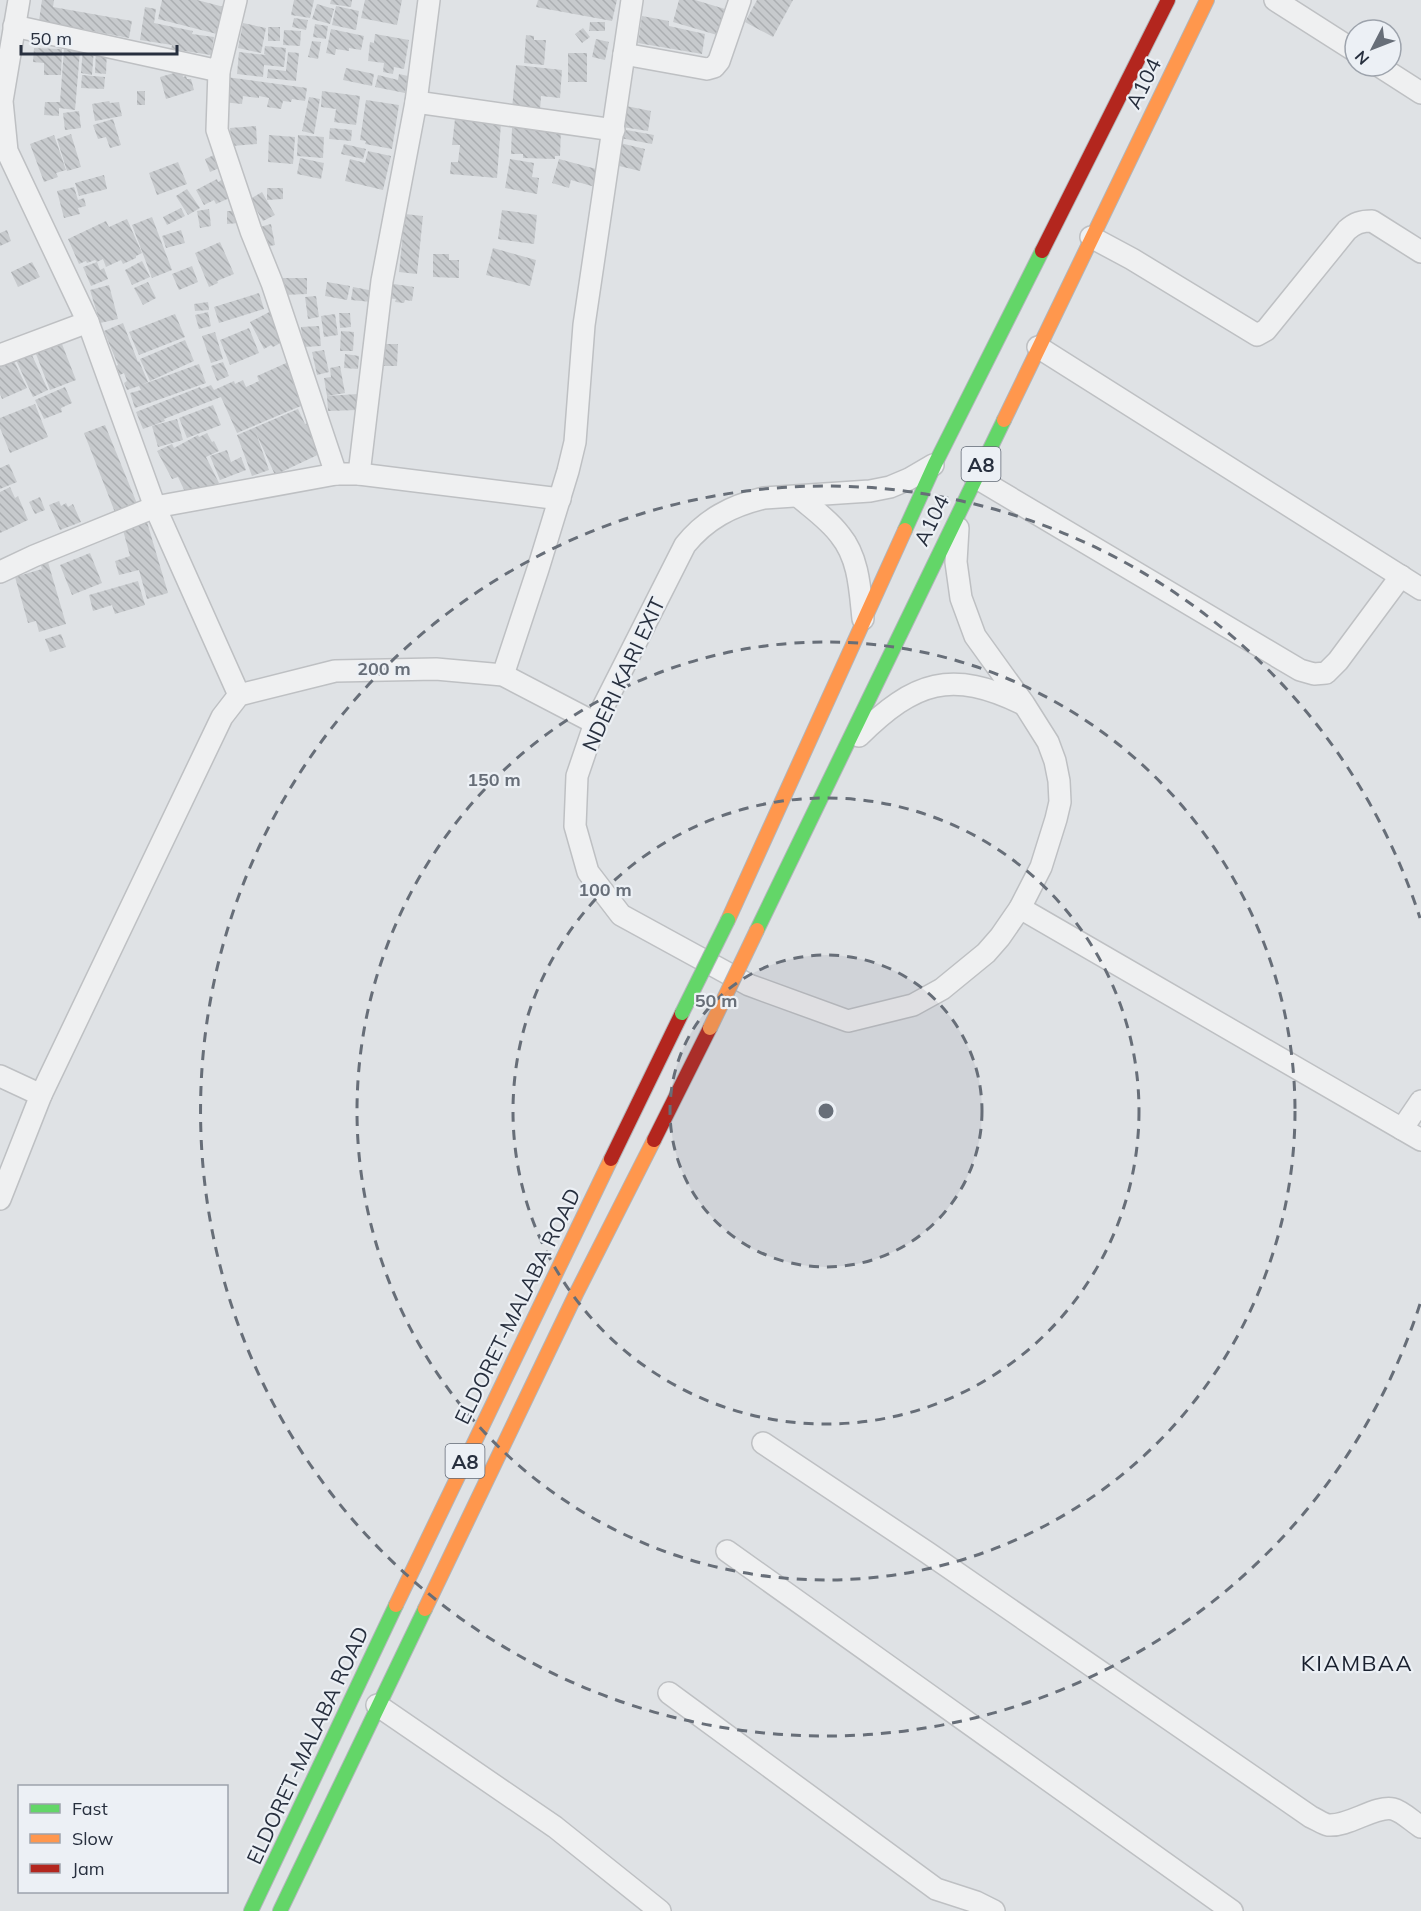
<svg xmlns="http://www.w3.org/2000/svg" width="1421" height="1911" viewBox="0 0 1421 1911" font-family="Mulish,sans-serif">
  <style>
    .building { fill: url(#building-back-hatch) }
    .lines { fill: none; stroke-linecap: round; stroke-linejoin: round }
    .street-casing { stroke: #bec0c3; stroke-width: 24 }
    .fast-casing { stroke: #b1b5ba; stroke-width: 16 }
    .slow-casing { stroke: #b1b5ba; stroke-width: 16 }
    .jam-casing { stroke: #b1b5ba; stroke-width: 16 }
    .street { stroke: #eff0f1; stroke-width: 21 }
    .fast { stroke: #63d668; stroke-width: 14 }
    .slow { stroke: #ff974d; stroke-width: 14 }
    .jam { stroke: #b3261e; stroke-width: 14 }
    .fast-bridge-casing { stroke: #b1b5ba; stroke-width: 16; stroke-linecap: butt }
    .slow-bridge-casing { stroke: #b1b5ba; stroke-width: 16; stroke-linecap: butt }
    .fast-bridge { stroke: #63d668; stroke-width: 14 }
    .slow-bridge { stroke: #ff974d; stroke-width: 14 }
    .ring { fill: none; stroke: #676e78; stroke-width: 3; stroke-dasharray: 10 8 }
    .labels { text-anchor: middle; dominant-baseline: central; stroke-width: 4.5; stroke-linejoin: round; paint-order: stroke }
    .shield { fill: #ecf0f5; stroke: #626975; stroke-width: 1.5 }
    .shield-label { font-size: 20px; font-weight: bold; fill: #272f3e }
    .street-label { font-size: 21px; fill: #272f3e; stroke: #ecf0f5 }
    .neighbourhood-label { font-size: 22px; letter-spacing: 1.5px; fill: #19202e; stroke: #ecf0f5 }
    .centre { fill: #676e78; stroke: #ecf0f5; stroke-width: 3 }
    .ring-label { font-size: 18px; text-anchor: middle; font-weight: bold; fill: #676e78; stroke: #ecf0f5; stroke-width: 4.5; stroke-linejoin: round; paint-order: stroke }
  </style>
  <defs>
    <pattern id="building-back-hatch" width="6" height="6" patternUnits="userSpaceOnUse" patternTransform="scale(1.5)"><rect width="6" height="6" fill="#c7cacd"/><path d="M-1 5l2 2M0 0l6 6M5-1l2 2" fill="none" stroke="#abaeb1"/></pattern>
  </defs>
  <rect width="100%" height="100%" fill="#dfe2e5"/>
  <!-- building -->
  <g class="building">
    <polygon points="42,0 54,0 53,7 132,21 129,38 39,21"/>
    <polygon points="162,0 197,0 224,7 217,34 158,19"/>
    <polygon points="294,0 314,0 310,18 291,15"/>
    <polygon points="331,0 352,0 351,7 330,4"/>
    <polygon points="365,0 402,0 397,25 361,18"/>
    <polygon points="538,0 617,0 612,21 536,7"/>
    <polygon points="679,0 695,0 725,9 717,35 673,22"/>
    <polygon points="757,0 793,0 773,37 745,22"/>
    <polygon points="317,4 334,9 330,24 312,19"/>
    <polygon points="336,6 359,11 356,30 332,25"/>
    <polygon points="145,7 156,9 154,23 193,31 192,34 214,37 211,55 171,49 172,45 140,40"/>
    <polygon points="642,16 669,21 669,26 705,34 702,54 638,43"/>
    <polygon points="294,18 308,20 306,30 292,27"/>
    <polygon points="590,22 605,22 605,31 589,31"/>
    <polygon points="243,23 266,28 261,53 238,48"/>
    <polygon points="315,24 328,26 326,39 313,37"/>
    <rect x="268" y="27" width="12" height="14"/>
    <polygon points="583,28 590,37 582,43 575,34"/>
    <polygon points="331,29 364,36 361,50 349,48 349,51 336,49 335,55 326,53"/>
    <polygon points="284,30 301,31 300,46 283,45"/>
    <polygon points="375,34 409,40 404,69 394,67 393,74 383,72 384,63 368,61 370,42 374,43"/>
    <polygon points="526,35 534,36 534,40 546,40 544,65 524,63"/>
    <polygon points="596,39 609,42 605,60 592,57"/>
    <polygon points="312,41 321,42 318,59 308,57"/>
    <polygon points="265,46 286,48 284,67 264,65 263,77 237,74 239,52 266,55 264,54"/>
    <polygon points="83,47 94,48 92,75 81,73"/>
    <polygon points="34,48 62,49 61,75 44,75 44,63 33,62"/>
    <polygon points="96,48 107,49 106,74 95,73"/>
    <polygon points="64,49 80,51 75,110 59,108 59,116 44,115 45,102 60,102"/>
    <polygon points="288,52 299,53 296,81 267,78 268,69 286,71"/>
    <rect x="568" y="53" width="19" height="29"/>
    <polygon points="516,65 562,70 560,98 541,96 540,111 512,109"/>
    <polygon points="346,68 374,74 372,86 343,80"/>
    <polygon points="181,71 183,77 186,76 187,79 191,79 194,90 166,99 160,77"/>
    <polygon points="399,74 408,76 405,93 375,87 378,75 398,80"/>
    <polygon points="82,75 105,77 104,89 81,88"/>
    <polygon points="226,77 307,88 305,101 292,99 291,102 283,101 281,109 267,107 269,98 259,96 259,98 243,96 242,104 222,102"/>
    <rect x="137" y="91" width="8" height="14"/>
    <polygon points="322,91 360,96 356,125 334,122 336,109 321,107"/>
    <polygon points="309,97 320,99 314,134 302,131"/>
    <polygon points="366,100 399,105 392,149 365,144 366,141 360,140"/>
    <polygon points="109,101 110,103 119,102 122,116 95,121 92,104"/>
    <polygon points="626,106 651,111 648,131 622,127"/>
    <polygon points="79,111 81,128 65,130 63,113"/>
    <polygon points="113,119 121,145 110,148 106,137 98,139 93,125"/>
    <polygon points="455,119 501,123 497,178 450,174 451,162 458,162 460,145 452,145"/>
    <polygon points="525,124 561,128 560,156 555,156 555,159 523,158 523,154 511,154 512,128 525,128"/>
    <polygon points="256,126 257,144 232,146 230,128"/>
    <polygon points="330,128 352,130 351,141 329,139"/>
    <polygon points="621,129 654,135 652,144 620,138"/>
    <polygon points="71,134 81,167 67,171 57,139"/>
    <polygon points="54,135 66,170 56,173 58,177 44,182 30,144"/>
    <polygon points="269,135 295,137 293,164 268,162"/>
    <polygon points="298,135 324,137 323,158 297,156"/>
    <polygon points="620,143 645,149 640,171 615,165"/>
    <polygon points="344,144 366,149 363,159 341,154"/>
    <polygon points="368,151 391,156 383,190 345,181 350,159 365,163"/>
    <polygon points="214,155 219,168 210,172 205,159"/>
    <polygon points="300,158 324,163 321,179 297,174"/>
    <polygon points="510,159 534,163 532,177 539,178 537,194 505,188"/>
    <polygon points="559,159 600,170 595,187 571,180 569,188 552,183"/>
    <polygon points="178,162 187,184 157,195 149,173"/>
    <polygon points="104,175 107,189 79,196 75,183"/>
    <polygon points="225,178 234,196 216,204 214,200 204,205 196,190 217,179 218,182"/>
    <polygon points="74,187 78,200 84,198 86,206 78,208 80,214 64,218 57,191"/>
    <polygon points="267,188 283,188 283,199 267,200"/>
    <polygon points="187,189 200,208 188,215 176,196"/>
    <polygon points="262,192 275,215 263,221 250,199"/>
    <polygon points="181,208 185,216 167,225 163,217"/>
    <polygon points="209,209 211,226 200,228 197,211"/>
    <polygon points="502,210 537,215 534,244 498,239"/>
    <polygon points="227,211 237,211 238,223 227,224"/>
    <polygon points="405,214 423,216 417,274 399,272"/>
    <polygon points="152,217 172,270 152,278 132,225"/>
    <polygon points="127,219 142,253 136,256 136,258 123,264 121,260 106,267 103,259 97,262 95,260 87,263 86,261 79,264 68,239 106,221 109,227"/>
    <polygon points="271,224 275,245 264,247 260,227"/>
    <polygon points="7,230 11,241 0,246 0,233"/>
    <polygon points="181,230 185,243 166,248 162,236"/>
    <polygon points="220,242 234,274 217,281 218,283 209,287 195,253"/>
    <polygon points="493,248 536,260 530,286 486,275"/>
    <polygon points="433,254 449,254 449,260 459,260 459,278 433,277"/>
    <polygon points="142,261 150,277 132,285 125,270"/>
    <polygon points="32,262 40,277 18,287 11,272"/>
    <polygon points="97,262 100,270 104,268 108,279 91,286 83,267"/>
    <polygon points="192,266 198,282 179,290 172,274"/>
    <polygon points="283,278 307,278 307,294 283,295"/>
    <polygon points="148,282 156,298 143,305 134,288"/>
    <polygon points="327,282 350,286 347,300 325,296"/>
    <polygon points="387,283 414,287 412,301 405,300 404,303 395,302 396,299 385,298"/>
    <polygon points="109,285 118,319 100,323 90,290"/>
    <polygon points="353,287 374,291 372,302 351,300"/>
    <polygon points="259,293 264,309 219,323 214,307"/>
    <polygon points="316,296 319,317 308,319 305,297"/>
    <polygon points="208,302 209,310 195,311 194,304"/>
    <polygon points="273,310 288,339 273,347 271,345 264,349 250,322"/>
    <polygon points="208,312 211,326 199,329 195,315"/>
    <polygon points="339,313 350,313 351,327 340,328"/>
    <polygon points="175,314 185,337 139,355 129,332"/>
    <polygon points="335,314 338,335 324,337 321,316"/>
    <polygon points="123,323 138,362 139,361 148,382 141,385 199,364 206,383 135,408 130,393 141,390 139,386 127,390 124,383 127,381 124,373 120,375 116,366 118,365 104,331"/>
    <polygon points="319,326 321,346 303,347 301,327"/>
    <polygon points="249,328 259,353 230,365 220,340"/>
    <polygon points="341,331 354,332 353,351 340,351"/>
    <polygon points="215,332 223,359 211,363 202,336"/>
    <polygon points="185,340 194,361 150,381 140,359"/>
    <polygon points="62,344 76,380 50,390 36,354"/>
    <polygon points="381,344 398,344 397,366 381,366"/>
    <polygon points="324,350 329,372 317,375 312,352"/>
    <polygon points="31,353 48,390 33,397 16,360"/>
    <polygon points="345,354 359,356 358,369 344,368"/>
    <polygon points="293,360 308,403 237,433 221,397 164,419 165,421 143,429 136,412 200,387 201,389 211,385 214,390 234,381 235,384 243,380 246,387 259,381 257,376"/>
    <polygon points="14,361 27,388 2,399 0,394 0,367"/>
    <polygon points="223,362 229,376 217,381 211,366"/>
    <polygon points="340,366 345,393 327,396 324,378 331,377 330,368"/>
    <polygon points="65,387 72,403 61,408 62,412 44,419 35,400"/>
    <polygon points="358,394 358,410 328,411 327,396"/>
    <polygon points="35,404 48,437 10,453 0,428 0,418"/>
    <polygon points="213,405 221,425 187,438 179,418"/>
    <polygon points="298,409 305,424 309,423 326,451 275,475 256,433 269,470 252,476 237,435"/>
    <polygon points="177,419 183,440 158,447 152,426"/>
    <polygon points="105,425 138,506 116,515 84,433"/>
    <polygon points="207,433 212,442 214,441 219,451 206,457 219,483 203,492 187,496 178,477 172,479 157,451 172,444 174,448 198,435 199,437"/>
    <polygon points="227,450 231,462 241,457 246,470 220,480 210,456"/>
    <polygon points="9,464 17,482 0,489 0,468"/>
    <polygon points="10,487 15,498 18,496 28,520 0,533 0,492"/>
    <polygon points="40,497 45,510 35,514 29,502"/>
    <polygon points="59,501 61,506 66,503 68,507 73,504 81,522 60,530 49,505"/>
    <polygon points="147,522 168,593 147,599 139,570 119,575 115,561 130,556 123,530"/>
    <polygon points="90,553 102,583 72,595 60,565"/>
    <polygon points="48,562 66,624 39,632 36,621 28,623 15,577 42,569 40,563"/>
    <polygon points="138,581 145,605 115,614 112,605 93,611 89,595"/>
    <polygon points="61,634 66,647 50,652 45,639"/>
  </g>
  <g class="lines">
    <defs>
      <g id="street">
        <polyline points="19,0 2,101 7,151 88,322 155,507 239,695"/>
        <polyline points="1275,0 1355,51"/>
        <polyline points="14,26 219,71 236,0"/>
        <polyline points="624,54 707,69 714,67 719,61 740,0"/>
        <polyline points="1379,66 1421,93"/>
        <polyline points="219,71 217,130 251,231 272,283 336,474"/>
        <polyline points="416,102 614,130"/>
        <path d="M1091,237L1132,259L1257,335L1266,330L1347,230C1355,223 1361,221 1372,221L1421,252"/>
        <polyline points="1038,347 1421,589"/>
        <polyline points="0,355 88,322"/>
        <path d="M933,465L909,479L890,487L870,491L764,498C731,506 706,519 685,545L595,723L577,776L575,826L588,872L621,915L749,985L848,1021L913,1005L942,989L986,953L1000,937L1020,908L1041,867L1056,819L1060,802L1059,781L1055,761L1048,742L1024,704L975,636L961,598L956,562L958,528"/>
        <polyline points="359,474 382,281 416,102 429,0"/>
        <polyline points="975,477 1300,670 1314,674 1326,673 1338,661 1401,576"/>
        <path d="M799,497C813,509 829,520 840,535C859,558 860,590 863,619"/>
        <polyline points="0,572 34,556 155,507 336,474 359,474 560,499"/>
        <polyline points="503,675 538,569 568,471 575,442 584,325 632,0"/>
        <path d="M859,736C915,681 951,669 1023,704"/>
        <polyline points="1020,908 1421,1140"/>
        <polyline points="0,1076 41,1095"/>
        <polyline points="1402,1129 1421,1101"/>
        <polyline points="0,1199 41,1095 222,717 239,695 335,671 436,669 503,675 595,723"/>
        <path d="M763,1443L928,1553L1311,1817C1316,1819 1323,1824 1328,1825C1348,1827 1376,1805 1393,1809C1402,1811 1413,1822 1421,1827"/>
        <polyline points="727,1551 1232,1911"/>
        <polyline points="669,1693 936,1889 976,1902 994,1911"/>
        <polyline points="377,1705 555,1827 660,1911"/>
      </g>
      <g id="fast">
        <polyline points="905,530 935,464 1042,251"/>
        <polyline points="757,930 1004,420"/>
        <polyline points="251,1911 396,1605"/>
        <polyline points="280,1911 425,1609"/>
      </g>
      <g id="slow">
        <polyline points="1004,420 1207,0"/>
        <polyline points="728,920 905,530"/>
        <polyline points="396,1605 611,1159"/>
        <polyline points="425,1609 576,1294 654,1140"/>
      </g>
      <g id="jam">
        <polyline points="1042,251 1168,0"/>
        <polyline points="654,1140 710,1028"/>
        <polyline points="611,1159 682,1013"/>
      </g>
    </defs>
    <!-- street casing -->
    <use href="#street" class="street-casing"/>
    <!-- fast casing -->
    <use href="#fast" class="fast-casing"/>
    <!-- slow casing -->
    <use href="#slow" class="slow-casing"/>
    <!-- jam casing -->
    <use href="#jam" class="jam-casing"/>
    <!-- street -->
    <use href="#street" class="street"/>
    <!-- fast -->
    <use href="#fast" class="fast"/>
    <!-- slow -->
    <use href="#slow" class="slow"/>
    <!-- jam -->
    <use href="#jam" class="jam"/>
    <defs>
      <polyline id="fast-bridge" points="682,1013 728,920"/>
      <polyline id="slow-bridge" points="710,1028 757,930"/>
    </defs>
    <!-- fast-bridge casing -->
    <use href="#fast-bridge" class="fast-bridge-casing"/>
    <!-- slow-bridge casing -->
    <use href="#slow-bridge" class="slow-bridge-casing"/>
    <!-- fast-bridge -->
    <use href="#fast-bridge" class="fast-bridge"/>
    <!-- slow-bridge -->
    <use href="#slow-bridge" class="slow-bridge"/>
  </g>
  <!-- distance rings -->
  <circle cx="826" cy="1111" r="156" fill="#676e78" fill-opacity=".12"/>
  <g class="ring">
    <circle cx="826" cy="1111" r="156"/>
    <circle cx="826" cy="1111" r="313"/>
    <circle cx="826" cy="1111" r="469"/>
    <path d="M1420 1304A625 625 0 1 1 1420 918"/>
  </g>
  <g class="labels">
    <!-- shield labels -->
    <g class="shield">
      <rect x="961.5" y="447" width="39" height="34" rx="4.5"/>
      <rect x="445.5" y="1444" width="39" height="34" rx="4.5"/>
    </g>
    <g class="shield-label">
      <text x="981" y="464">A8</text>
      <text x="465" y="1461">A8</text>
    </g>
    <!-- street labels -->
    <g class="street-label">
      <text transform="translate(1143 83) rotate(-64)">A104</text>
      <text transform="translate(931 520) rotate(-64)">A104</text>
      <text transform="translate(623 674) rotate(-65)">NDERI KARI EXIT</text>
      <text transform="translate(517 1306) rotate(-64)">ELDORET-MALABA ROAD</text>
      <text transform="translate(307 1745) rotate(-65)">ELDORET-MALABA ROAD</text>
    </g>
    <!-- neighbourhood labels -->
    <g class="neighbourhood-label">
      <text x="1357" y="1663">KIAMBAA</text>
    </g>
  </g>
  <circle cx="826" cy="1111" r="9" class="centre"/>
  <g class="ring-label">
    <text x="384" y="675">200 m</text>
    <text x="494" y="786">150 m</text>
    <text x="605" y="896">100 m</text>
    <text x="716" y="1007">50 m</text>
  </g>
  <!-- legend -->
  <rect x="18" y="1785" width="210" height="108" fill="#ecf0f5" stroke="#9da3ac" stroke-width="1.5"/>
  <rect x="30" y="1804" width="30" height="9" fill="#63d668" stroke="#9da3ac" stroke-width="1.5"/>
  <text x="72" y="1815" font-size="18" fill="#272f3e">Fast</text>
  <rect x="30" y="1834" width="30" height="9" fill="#ff974d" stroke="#9da3ac" stroke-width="1.5"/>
  <text x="72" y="1845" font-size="18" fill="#272f3e">Slow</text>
  <rect x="30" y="1864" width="30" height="9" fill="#b3261e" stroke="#9da3ac" stroke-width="1.5"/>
  <text x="72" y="1875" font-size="18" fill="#272f3e">Jam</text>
  <!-- north arrow -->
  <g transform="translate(1373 48) rotate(228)"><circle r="28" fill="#ecf0f5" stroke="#9da3ac" stroke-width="1.5"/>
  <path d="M0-4.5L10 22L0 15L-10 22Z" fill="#676e78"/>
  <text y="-9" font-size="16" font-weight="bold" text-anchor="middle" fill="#272f3e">N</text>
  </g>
  <!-- scale -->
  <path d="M21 45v9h156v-9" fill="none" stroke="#272f3e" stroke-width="3"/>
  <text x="30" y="45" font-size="18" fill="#272f3e" stroke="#ecf0f5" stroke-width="4.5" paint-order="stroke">50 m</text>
</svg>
